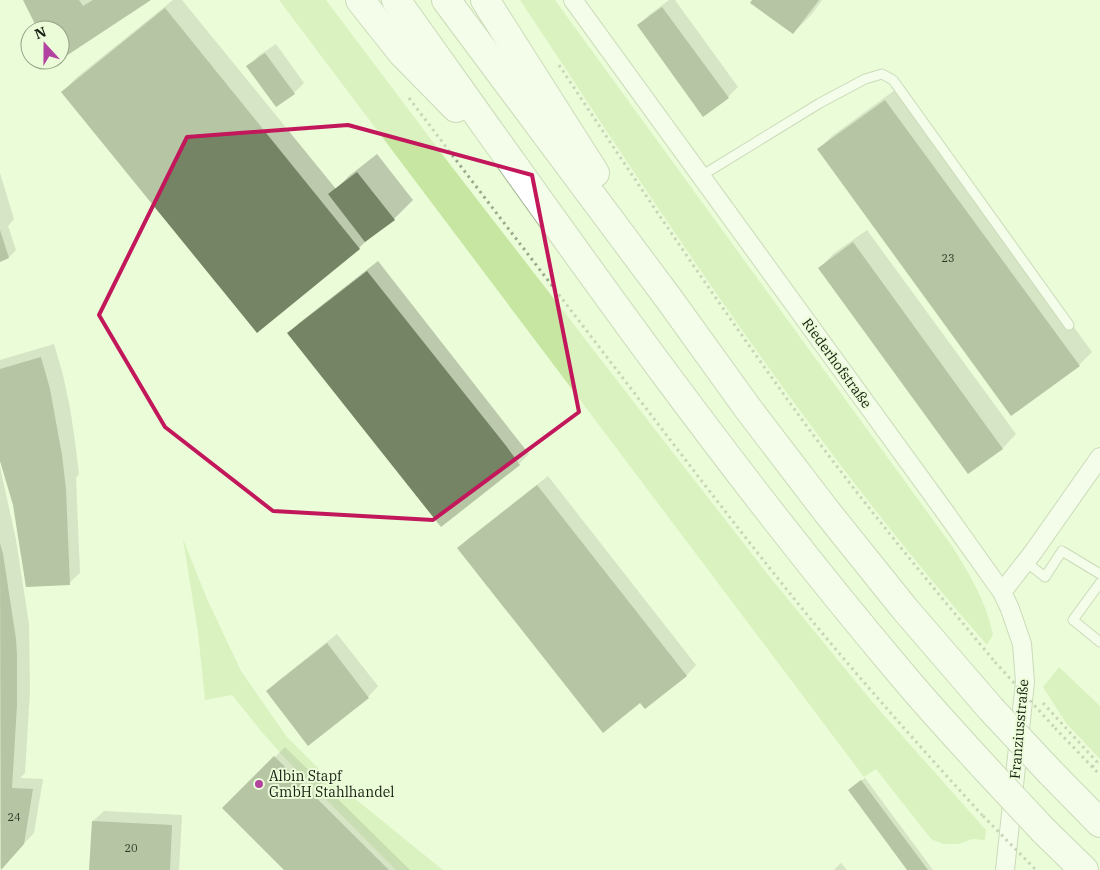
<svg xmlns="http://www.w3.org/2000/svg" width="1100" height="870" viewBox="0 0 1100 870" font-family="'IBM Plex Serif',serif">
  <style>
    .green { fill: #c6e6a1 }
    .shadow { fill: #0003 }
    .building { fill: #758465 }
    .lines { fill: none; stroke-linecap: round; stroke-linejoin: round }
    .lane-casing { stroke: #a4b493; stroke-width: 11 }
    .street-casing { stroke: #a4b493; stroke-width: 20 }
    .highway-casing { stroke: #a4b493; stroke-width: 30 }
    .path { stroke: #9ca98e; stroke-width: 3; stroke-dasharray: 2.5 4; stroke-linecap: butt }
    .lane { stroke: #fff; stroke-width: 9 }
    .street { stroke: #fff; stroke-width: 18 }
    .highway { stroke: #fff; stroke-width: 28 }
    .highway-bridge-casing { stroke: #a4b493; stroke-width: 30; stroke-linecap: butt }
    .path-bridge { stroke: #9ca98e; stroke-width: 3; stroke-dasharray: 2.5 4; stroke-linecap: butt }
    .highway-bridge { stroke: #fff; stroke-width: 28 }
    .marked { fill: none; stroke: #c2185b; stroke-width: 4; stroke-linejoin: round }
    .poi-dot { fill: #b343a0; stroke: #ebfcd9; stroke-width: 2 }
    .labels { text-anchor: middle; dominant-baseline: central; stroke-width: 4; stroke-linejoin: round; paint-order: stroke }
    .number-label { font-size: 11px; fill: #2f3826 }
    .street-label { font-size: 14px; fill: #181e11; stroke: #ebfcd9 }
    .poi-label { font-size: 14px; fill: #181e11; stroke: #ebfcd9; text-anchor: start }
  </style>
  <rect width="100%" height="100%" fill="#ebfcd9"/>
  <!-- green -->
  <g class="green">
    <polygon points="279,0 326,0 442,154 667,445 773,581 874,704 986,830 985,840 973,839 958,844 943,844 931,839 876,769 864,777"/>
    <path d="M520,0H555L952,546C970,575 986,601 993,635L987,645C811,445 666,221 520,0Z"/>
    <polygon points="183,539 207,599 241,671 287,737 322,772 443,870 396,870 281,754 262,732 232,695 205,700 198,633"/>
    <polygon points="1059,667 1100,706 1100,759 1066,723 1043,687"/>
  </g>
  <!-- shadow -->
  <g class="shadow">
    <polygon points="25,0 148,0 60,58 60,30 39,30"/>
    <polygon points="173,0 182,0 336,189 349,176 377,154 413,200 394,219 369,238 359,248 257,331 63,92 76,78"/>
    <polygon points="669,0 675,0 738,87 728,97 639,25 649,15"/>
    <polygon points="754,0 822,0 812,14 793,33"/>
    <polygon points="276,44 304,83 294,93 248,67 258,56"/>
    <polygon points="899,87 1092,352 1079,365 819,149 832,136"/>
    <polygon points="0,173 14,219 8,226 16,250 9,257 0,260"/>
    <polygon points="867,230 1016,434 1003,448 968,473 820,268 833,254"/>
    <polygon points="378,261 529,454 519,464 289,333 299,323"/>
    <polygon points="54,344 63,375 70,408 75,441 79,474 76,478 80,573 69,583 14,504 0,456 0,360"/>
    <polygon points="0,467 16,540 29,624 30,691 25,773 20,778 43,779 34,833 0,869"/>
    <polygon points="548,476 696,665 686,676 640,702 458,548 469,538"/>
    <polygon points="337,634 378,686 368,697 308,744 267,692 278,681"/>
    <polygon points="285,747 410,870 286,870 224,808"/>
    <polygon points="865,778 933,870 909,870 853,787"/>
    <polygon points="104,811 182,815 179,870 90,870 93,821"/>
    <polygon points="841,863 847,870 834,870"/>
  </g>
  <!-- building -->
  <g class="building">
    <polygon points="23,0 79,0 83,6 93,0 151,0 60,60 60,30 38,30"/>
    <polygon points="752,0 819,0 793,34 750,3"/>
    <polygon points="662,7 729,98 703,117 637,25"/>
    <polygon points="165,8 360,249 257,333 61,92"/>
    <polygon points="265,53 295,94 276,107 246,66"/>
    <polygon points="885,100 1080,366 1011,416 817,149"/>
    <polygon points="357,172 395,220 365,242 328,194"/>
    <polygon points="0,230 9,258 0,262"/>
    <polygon points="853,242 1003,449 968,474 818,268"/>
    <polygon points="367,271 507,447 520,465 441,527 287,333"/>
    <polygon points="41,357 50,389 62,455 66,489 70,585 26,587 13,505 0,461 0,369"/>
    <polygon points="537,485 687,676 645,709 640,703 603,733 457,548"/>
    <polygon points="0,543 3,554 16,639 17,655 17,705 12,788 33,789 24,844 1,870"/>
    <polygon points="327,643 369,698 308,746 266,691"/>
    <polygon points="274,756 389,870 284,870 222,808"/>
    <polygon points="861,780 928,870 907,870 848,790"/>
    <polygon points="92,821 172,825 170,870 89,870"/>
  </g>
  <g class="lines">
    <defs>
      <g id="lane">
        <polyline points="701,176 820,103 865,79 882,74 893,80 1069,325"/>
        <polyline points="1026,562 1045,577 1062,551 1100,574"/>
        <polyline points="1100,583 1073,620 1100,642"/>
      </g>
      <g id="street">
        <polyline points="573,0 945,512 1002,592 1010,609 1022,644 1025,682 1005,870"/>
        <polyline points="1002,592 1034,551 1100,457"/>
      </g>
      <g id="highway">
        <polyline points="360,0 402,53 456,108"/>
        <path d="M396,0C558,227 718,457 898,670C926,704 956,736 985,768"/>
        <polyline points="446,0 669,299 749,410 827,512 904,608 991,709"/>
        <polyline points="485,0 595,173"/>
        <polyline points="1051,773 1100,823"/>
        <polyline points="1044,831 1084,870"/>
      </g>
    </defs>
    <!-- lane casing -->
    <use href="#lane" class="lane-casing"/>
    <!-- street casing -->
    <use href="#street" class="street-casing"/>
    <!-- highway casing -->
    <use href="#highway" class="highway-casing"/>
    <!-- path -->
    <g class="path">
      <path d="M559,65C631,174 704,283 780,389C847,484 921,573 995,662"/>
      <path d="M409,98C486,200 564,301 642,403C704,484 767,567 833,646C882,704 932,760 983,816"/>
      <polyline points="1043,703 1097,762 1092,767"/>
      <polyline points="1055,728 1100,775"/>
    </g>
    <!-- lane -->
    <use href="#lane" class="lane"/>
    <!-- street -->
    <use href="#street" class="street"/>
    <!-- highway -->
    <use href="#highway" class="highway"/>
    <defs>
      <g id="highway-bridge">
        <polyline points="991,709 1051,773"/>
        <polyline points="985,768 1044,831"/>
      </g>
    </defs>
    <!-- highway-bridge casing -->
    <use href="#highway-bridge" class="highway-bridge-casing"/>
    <!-- path-bridge -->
    <g class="path-bridge">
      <polyline points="995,662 1055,728"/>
      <polyline points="983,816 1036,870"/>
    </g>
    <!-- highway-bridge -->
    <use href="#highway-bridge" class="highway-bridge"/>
  </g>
  <!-- marked area -->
  <path d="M0 0H1100V870H0ZM348,125L532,175L579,412L433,520L273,511L165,427L99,315L187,137Z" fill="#ebfcd9" fill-opacity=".55" fill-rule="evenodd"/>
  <path class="marked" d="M348,125L532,175L579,412L433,520L273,511L165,427L99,315L187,137Z"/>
  <!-- markers -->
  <circle class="poi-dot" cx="259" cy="784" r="5"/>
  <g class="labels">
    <!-- number labels -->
    <g class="number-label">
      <text x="948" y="258">23</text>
      <text x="14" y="817">24</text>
      <text x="131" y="848">20</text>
    </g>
    <!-- street labels -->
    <g class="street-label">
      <text transform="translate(837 363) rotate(54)">Riederhofstraße</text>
      <text transform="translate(1019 729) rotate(-85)">Franziusstraße</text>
    </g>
    <!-- poi labels -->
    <g class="poi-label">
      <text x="269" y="776">Albin Stapf<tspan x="269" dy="16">GmbH Stahlhandel</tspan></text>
    </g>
  </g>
  <!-- north arrow -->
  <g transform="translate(45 45) rotate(339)"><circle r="24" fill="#ebfcd9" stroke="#97a389"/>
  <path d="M0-4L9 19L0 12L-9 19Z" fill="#b343a0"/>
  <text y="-8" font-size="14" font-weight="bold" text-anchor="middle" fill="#181e11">N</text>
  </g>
</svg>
